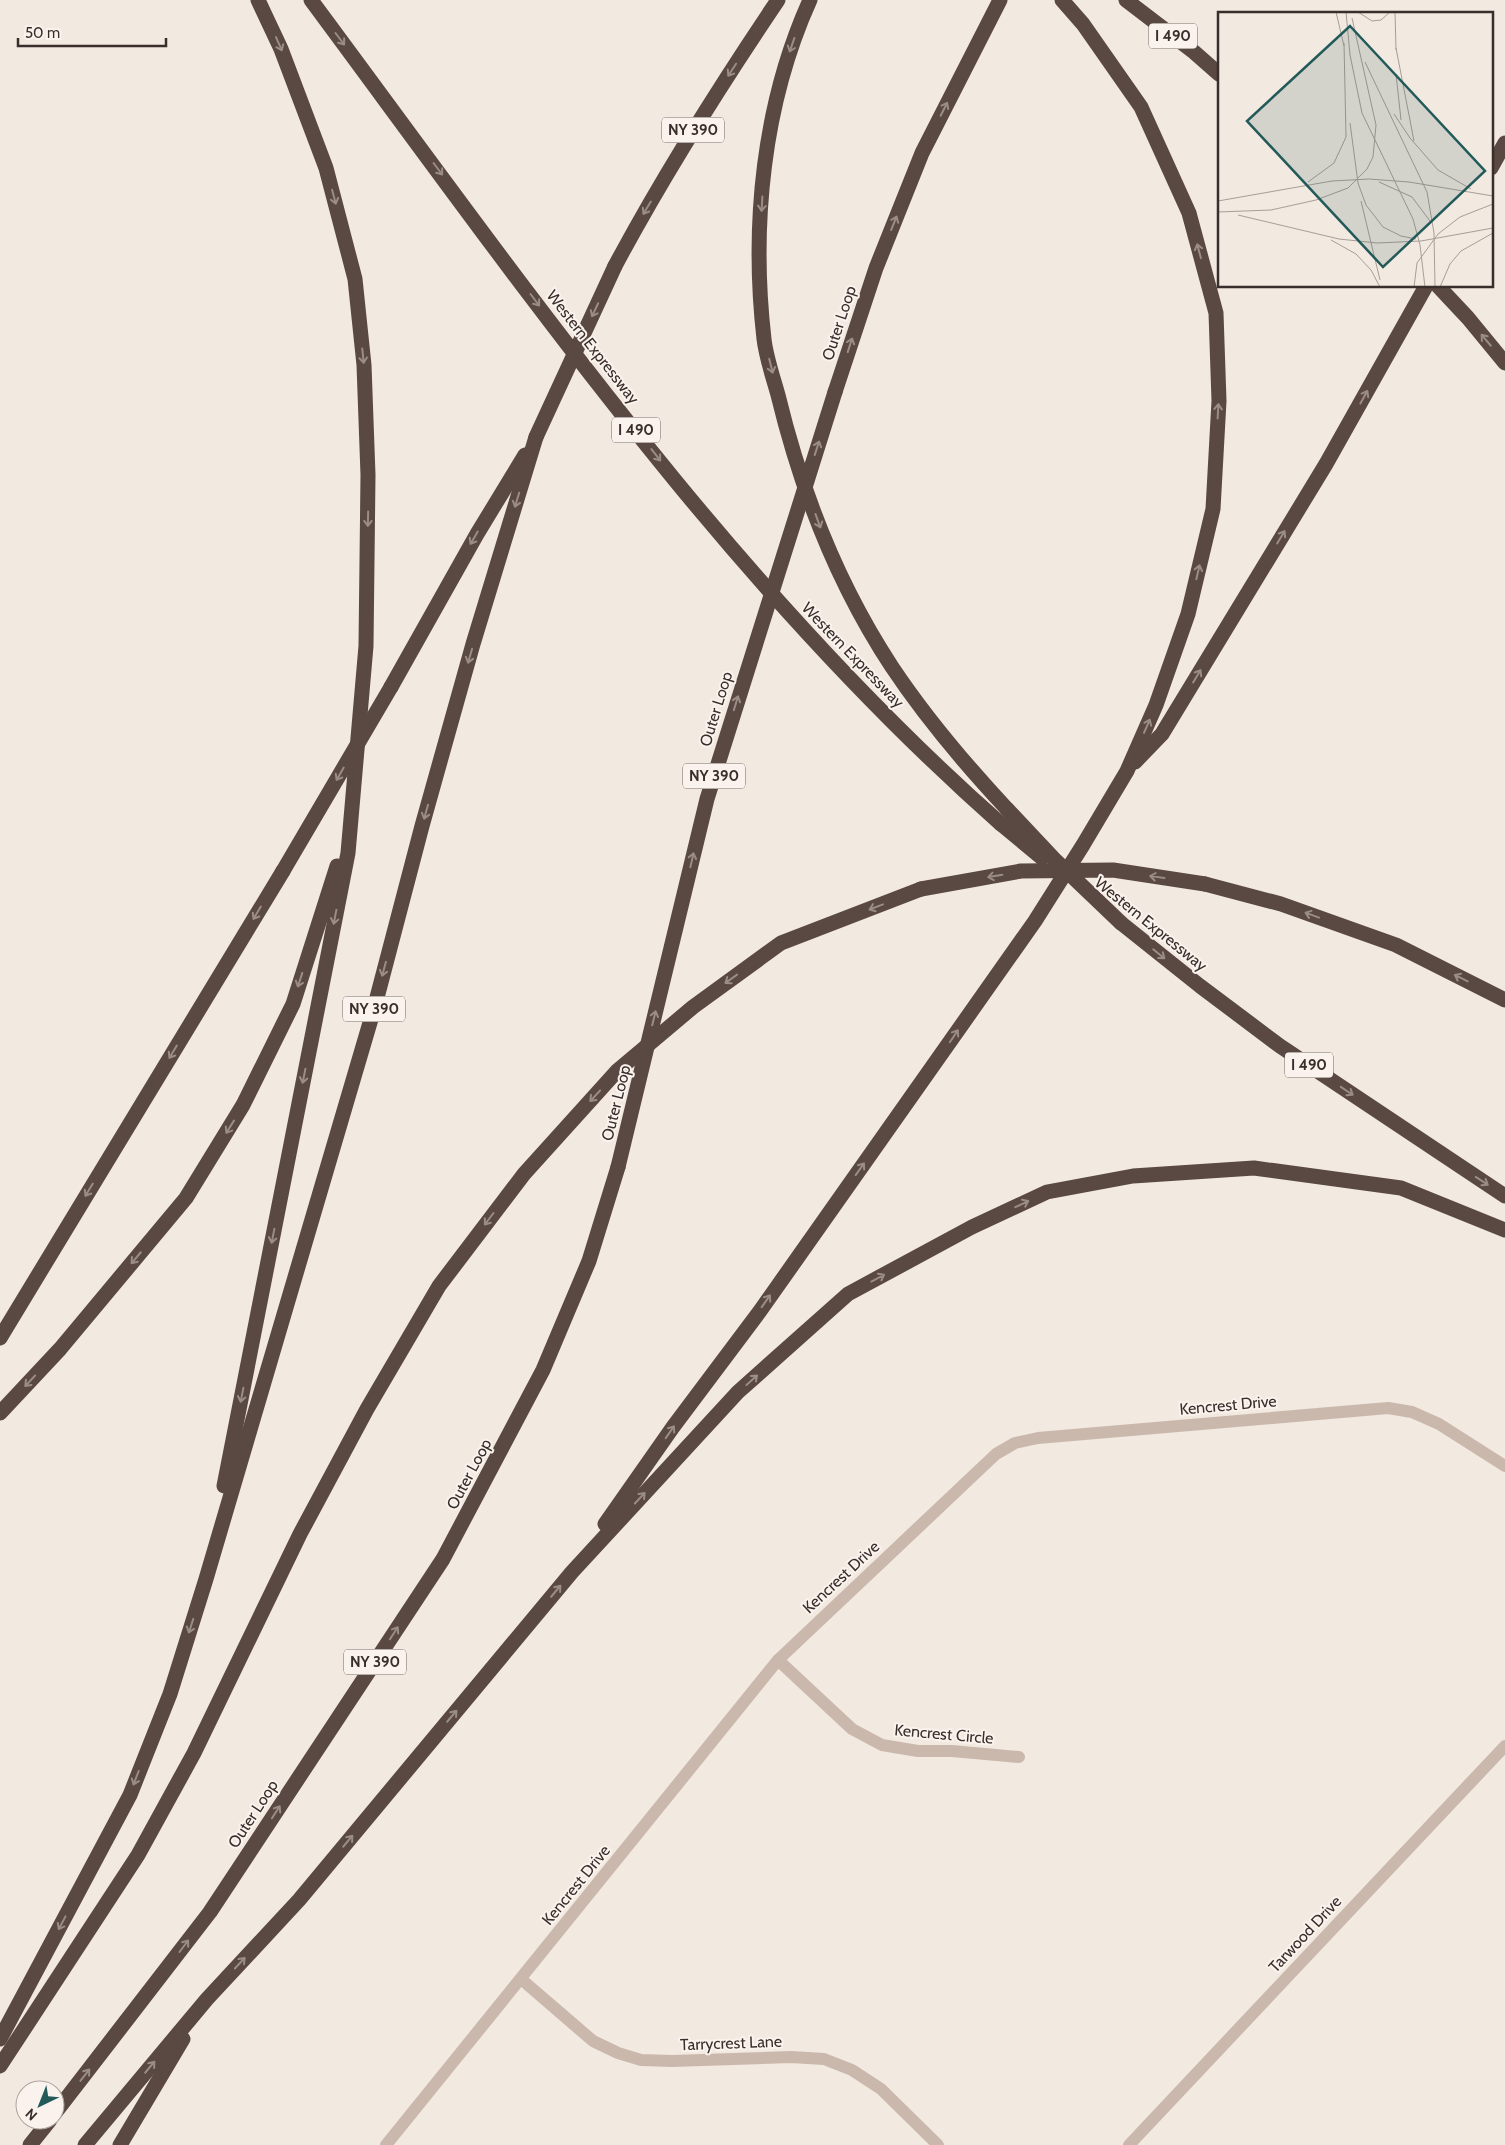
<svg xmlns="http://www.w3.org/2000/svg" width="1505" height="2145" viewBox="0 0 1505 2145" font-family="Cabin,sans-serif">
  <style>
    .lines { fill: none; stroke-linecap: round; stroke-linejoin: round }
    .minor { stroke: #cbb8ac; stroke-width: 12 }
    .highway { stroke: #5a4842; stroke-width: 15 }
    .highway-bridge { stroke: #5a4842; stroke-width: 15 }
    .oneway { stroke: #9a8c86 }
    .labels { text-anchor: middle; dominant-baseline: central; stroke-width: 4; stroke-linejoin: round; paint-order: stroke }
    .shield { fill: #faf3ed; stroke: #736965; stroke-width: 1 }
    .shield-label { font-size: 15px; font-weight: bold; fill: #392e2b }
    .street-label { font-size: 16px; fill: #392e2b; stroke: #faf3ed }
    .inset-road { fill: none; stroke: #a89e98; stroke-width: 1 }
    .view { fill: #225959; fill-opacity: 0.15; stroke: #225959; stroke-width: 2.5 }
    .inset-edge { fill: none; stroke: #392e2b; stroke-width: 2.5 }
  </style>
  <rect width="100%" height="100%" fill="#f2e9e1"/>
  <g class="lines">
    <!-- minor -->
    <g class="minor">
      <polyline points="778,1660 852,1729 882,1745 918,1751 952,1751 1019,1757"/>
      <polyline points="521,1979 593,2041 618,2053 641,2060 672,2061 791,2057 824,2059 852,2070 881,2089 938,2145"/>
      <polyline points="386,2145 778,1660 996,1454 1015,1443 1038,1438 1388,1408 1412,1412 1439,1424 1505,1466"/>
      <polyline points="1129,2145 1505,1746"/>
    </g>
    <!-- highway -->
    <g class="highway">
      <path d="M311,0C524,287 731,586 1001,824"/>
      <path d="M810,0C763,104 751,225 764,339C766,357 773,377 778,395C801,490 838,585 892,667C926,718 965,764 1007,809"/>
      <polyline points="1126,0 1194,52 1219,74"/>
      <polyline points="1491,168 1505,143"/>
      <path d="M615,266C664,174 720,86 778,0"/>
      <polyline points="1438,286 1468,318 1505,363"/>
      <polyline points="835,392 876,268 922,153 1000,0"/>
      <polyline points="391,687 477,534 525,455"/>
      <polyline points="1135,762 1162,734 1326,464 1426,286"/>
      <polyline points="1205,884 1281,904 1396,945 1505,1000"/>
      <polyline points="1121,923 1200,986 1280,1046 1505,1196"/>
      <polyline points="0,1338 283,871"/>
      <polyline points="0,1413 60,1349 186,1198 243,1105 293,1004 337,866"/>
      <polyline points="224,1486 348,853 366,646 368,475 364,365 355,279 326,168 281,49 258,0"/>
      <polyline points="605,1524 673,1427 760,1311 1035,921 1083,845 1127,771 1156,705 1188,614 1213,509 1219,401 1216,313 1189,213 1141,107 1083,24 1062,0"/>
      <polyline points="0,2039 130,1795 170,1694 206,1579 374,1009 422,826 473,644 536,437"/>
      <polyline points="0,2066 138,1855 194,1753 300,1534 367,1409 439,1286 524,1174 617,1071 693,1007 781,943 921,889"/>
      <polyline points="55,2113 210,1912 443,1559 543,1370 589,1261 618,1167"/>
      <polyline points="30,2145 50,2120"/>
      <polyline points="85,2145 207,1999 299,1900 572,1572 738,1392 848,1294 972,1227 1047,1192 1133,1176 1254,1168 1401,1188 1505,1230"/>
      <polyline points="120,2145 183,2039"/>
    </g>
    <!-- highway-bridge -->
    <g class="highway-bridge">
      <polyline points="536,437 615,266"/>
      <polyline points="1007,809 1054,859 1121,923"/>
      <polyline points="1001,824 1042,858"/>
      <polyline points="283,871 391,687"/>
      <polyline points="921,889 1021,871 1113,870 1205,884"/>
      <polyline points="618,1167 707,799 835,392"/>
    </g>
  </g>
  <!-- one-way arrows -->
  <defs><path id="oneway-shaft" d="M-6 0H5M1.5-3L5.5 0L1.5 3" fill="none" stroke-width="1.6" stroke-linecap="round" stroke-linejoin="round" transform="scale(1.25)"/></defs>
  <g class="oneway">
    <use href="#oneway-shaft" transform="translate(340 39) rotate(53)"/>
    <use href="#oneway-shaft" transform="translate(279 44) rotate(66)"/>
    <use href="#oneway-shaft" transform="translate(792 45) rotate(109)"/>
    <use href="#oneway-shaft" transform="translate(732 70) rotate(123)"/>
    <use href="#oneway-shaft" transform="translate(944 109) rotate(-63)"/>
    <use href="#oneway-shaft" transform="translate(438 169) rotate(53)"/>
    <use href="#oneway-shaft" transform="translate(334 197) rotate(75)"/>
    <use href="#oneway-shaft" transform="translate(762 204) rotate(93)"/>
    <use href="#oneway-shaft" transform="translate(647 208) rotate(121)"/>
    <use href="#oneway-shaft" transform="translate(894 223) rotate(-68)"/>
    <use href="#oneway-shaft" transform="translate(1199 251) rotate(-105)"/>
    <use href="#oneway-shaft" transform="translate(535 300) rotate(53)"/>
    <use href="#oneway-shaft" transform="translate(595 310) rotate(115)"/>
    <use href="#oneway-shaft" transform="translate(1486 340) rotate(-130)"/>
    <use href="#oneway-shaft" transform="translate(850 345) rotate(-72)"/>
    <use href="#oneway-shaft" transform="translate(363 356) rotate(84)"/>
    <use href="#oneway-shaft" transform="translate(771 366) rotate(76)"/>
    <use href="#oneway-shaft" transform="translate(1364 397) rotate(-61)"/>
    <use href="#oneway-shaft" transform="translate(1218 411) rotate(-87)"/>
    <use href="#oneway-shaft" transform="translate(817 448) rotate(-72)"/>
    <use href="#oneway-shaft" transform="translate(656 455) rotate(52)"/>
    <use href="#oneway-shaft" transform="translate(517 500) rotate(107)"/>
    <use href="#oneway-shaft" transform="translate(368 519) rotate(91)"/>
    <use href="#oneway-shaft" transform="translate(818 521) rotate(70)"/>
    <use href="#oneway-shaft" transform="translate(1281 537) rotate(-59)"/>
    <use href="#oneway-shaft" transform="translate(474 538) rotate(120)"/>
    <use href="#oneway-shaft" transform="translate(1198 572) rotate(-77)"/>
    <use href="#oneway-shaft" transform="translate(470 656) rotate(106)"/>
    <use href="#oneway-shaft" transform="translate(1197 676) rotate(-59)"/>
    <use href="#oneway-shaft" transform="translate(736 703) rotate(-73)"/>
    <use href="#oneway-shaft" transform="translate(1147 726) rotate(-66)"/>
    <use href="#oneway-shaft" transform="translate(340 774) rotate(120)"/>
    <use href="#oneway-shaft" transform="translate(426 812) rotate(106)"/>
    <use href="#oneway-shaft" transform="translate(692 860) rotate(-77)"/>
    <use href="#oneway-shaft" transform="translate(995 876) rotate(170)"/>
    <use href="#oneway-shaft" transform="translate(1157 877) rotate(-172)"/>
    <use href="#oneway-shaft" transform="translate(876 907) rotate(159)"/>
    <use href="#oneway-shaft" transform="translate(257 913) rotate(121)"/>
    <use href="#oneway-shaft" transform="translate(1312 915) rotate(-160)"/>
    <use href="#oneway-shaft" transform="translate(335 917) rotate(101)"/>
    <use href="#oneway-shaft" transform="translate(1159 954) rotate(39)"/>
    <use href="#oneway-shaft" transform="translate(384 969) rotate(105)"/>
    <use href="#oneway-shaft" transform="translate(1461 978) rotate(-153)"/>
    <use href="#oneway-shaft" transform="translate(731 979) rotate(144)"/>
    <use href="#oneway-shaft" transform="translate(300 980) rotate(108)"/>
    <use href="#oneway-shaft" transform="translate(654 1018) rotate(-76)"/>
    <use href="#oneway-shaft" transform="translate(954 1036) rotate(-56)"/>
    <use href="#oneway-shaft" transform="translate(173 1052) rotate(121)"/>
    <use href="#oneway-shaft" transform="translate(304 1076) rotate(101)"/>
    <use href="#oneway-shaft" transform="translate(1347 1091) rotate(34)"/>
    <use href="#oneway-shaft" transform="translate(595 1096) rotate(133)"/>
    <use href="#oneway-shaft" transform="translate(230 1127) rotate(122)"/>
    <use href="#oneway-shaft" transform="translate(860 1169) rotate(-55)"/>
    <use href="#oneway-shaft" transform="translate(1482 1181) rotate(33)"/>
    <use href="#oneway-shaft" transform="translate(89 1190) rotate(121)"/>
    <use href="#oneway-shaft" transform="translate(1022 1204) rotate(-25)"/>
    <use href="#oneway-shaft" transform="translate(489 1219) rotate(127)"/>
    <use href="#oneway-shaft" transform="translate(273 1236) rotate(101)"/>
    <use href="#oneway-shaft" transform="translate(136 1258) rotate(130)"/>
    <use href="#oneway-shaft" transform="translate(878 1278) rotate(-28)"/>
    <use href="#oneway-shaft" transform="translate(766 1301) rotate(-55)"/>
    <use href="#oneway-shaft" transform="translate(752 1380) rotate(-42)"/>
    <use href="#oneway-shaft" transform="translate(30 1381) rotate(133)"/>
    <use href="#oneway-shaft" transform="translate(242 1395) rotate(101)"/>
    <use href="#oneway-shaft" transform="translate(670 1432) rotate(-55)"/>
    <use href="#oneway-shaft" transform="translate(640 1498) rotate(-47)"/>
    <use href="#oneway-shaft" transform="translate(556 1591) rotate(-50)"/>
    <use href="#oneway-shaft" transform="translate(191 1626) rotate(108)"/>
    <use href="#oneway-shaft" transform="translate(394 1633) rotate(-57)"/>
    <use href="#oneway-shaft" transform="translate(452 1716) rotate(-50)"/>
    <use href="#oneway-shaft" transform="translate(136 1778) rotate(111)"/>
    <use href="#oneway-shaft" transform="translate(276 1812) rotate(-57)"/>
    <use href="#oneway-shaft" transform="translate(348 1841) rotate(-50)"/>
    <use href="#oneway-shaft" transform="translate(62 1923) rotate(118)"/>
    <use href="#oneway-shaft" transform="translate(184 1946) rotate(-53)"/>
    <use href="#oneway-shaft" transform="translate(240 1963) rotate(-47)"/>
    <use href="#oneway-shaft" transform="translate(150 2067) rotate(-50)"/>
    <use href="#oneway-shaft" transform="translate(85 2075) rotate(-52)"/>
  </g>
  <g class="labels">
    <!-- shield labels -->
    <g class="shield">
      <rect x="1149" y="23.5" width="48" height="25" rx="4"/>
      <rect x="662" y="117.5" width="62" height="25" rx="4"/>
      <rect x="612" y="417.5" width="48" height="25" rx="4"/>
      <rect x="683" y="763.5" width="62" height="25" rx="4"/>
      <rect x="343" y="996.5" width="62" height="25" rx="4"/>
      <rect x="1285" y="1052.5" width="48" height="25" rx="4"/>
      <rect x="344" y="1649.5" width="62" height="25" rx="4"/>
    </g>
    <g class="shield-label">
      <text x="1173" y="36">I 490</text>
      <text x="693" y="130">NY 390</text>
      <text x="636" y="430">I 490</text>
      <text x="714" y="776">NY 390</text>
      <text x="374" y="1009">NY 390</text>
      <text x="1309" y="1065">I 490</text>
      <text x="375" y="1662">NY 390</text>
    </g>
    <!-- street labels -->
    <g class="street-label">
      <text transform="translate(839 323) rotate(-72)">Outer Loop</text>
      <text transform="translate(593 347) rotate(52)">Western Expressway</text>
      <text transform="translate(853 655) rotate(46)">Western Expressway</text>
      <text transform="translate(716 709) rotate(-73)">Outer Loop</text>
      <text transform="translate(1151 924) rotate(39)">Western Expressway</text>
      <text transform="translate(616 1103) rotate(-76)">Outer Loop</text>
      <text transform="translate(1228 1405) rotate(-5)">Kencrest Drive</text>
      <text transform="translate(469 1474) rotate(-62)">Outer Loop</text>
      <text transform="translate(841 1577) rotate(-43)">Kencrest Drive</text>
      <text transform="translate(944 1734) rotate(5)">Kencrest Circle</text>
      <text transform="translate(253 1814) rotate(-57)">Outer Loop</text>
      <text transform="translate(576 1885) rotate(-51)">Kencrest Drive</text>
      <text transform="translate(1305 1934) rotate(-47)">Tarwood Drive</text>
      <text transform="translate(731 2043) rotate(-2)">Tarrycrest Lane</text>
    </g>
  </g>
  <!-- overview -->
  <g transform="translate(1218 12)">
    <rect width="275" height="275" fill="#f2e9e1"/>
    <path class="inset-road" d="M118,0L126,34M128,0L132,43L144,101L195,207L202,233L207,275M140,0L154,9L163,8L172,0M177,0L178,38M178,36L196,129M147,50L209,180L216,221L217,275M178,62L183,108M176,102L192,126L220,158L253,177M132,111L140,171L148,193L165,215L183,224L198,227M90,170L116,151L128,125L126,31M161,170L194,185L212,209M0,189L114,169L151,167L191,170L275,184M143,189L162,268M0,200L53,198L98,188L130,176L149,157L155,145L158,113L134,6M20,203L121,227L159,231L203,229L275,216M113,228L138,242L153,258L162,275M196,275L199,251L220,222L242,205L275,192M222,275L232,252L243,239L275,221"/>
    <path class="view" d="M132,14L267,159L165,255L29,109Z"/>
    <rect width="275" height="275" class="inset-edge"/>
  </g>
  <!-- north arrow -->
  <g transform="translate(40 2105) rotate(223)"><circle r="24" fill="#faf3ed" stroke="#ada49f"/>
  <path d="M0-4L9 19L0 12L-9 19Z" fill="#225959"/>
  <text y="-8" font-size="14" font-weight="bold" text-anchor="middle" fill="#392e2b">N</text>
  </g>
  <!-- scale -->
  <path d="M18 38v8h148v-8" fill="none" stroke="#392e2b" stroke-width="2.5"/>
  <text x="25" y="38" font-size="15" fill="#392e2b" stroke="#faf3ed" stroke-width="4" paint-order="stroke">50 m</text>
</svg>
